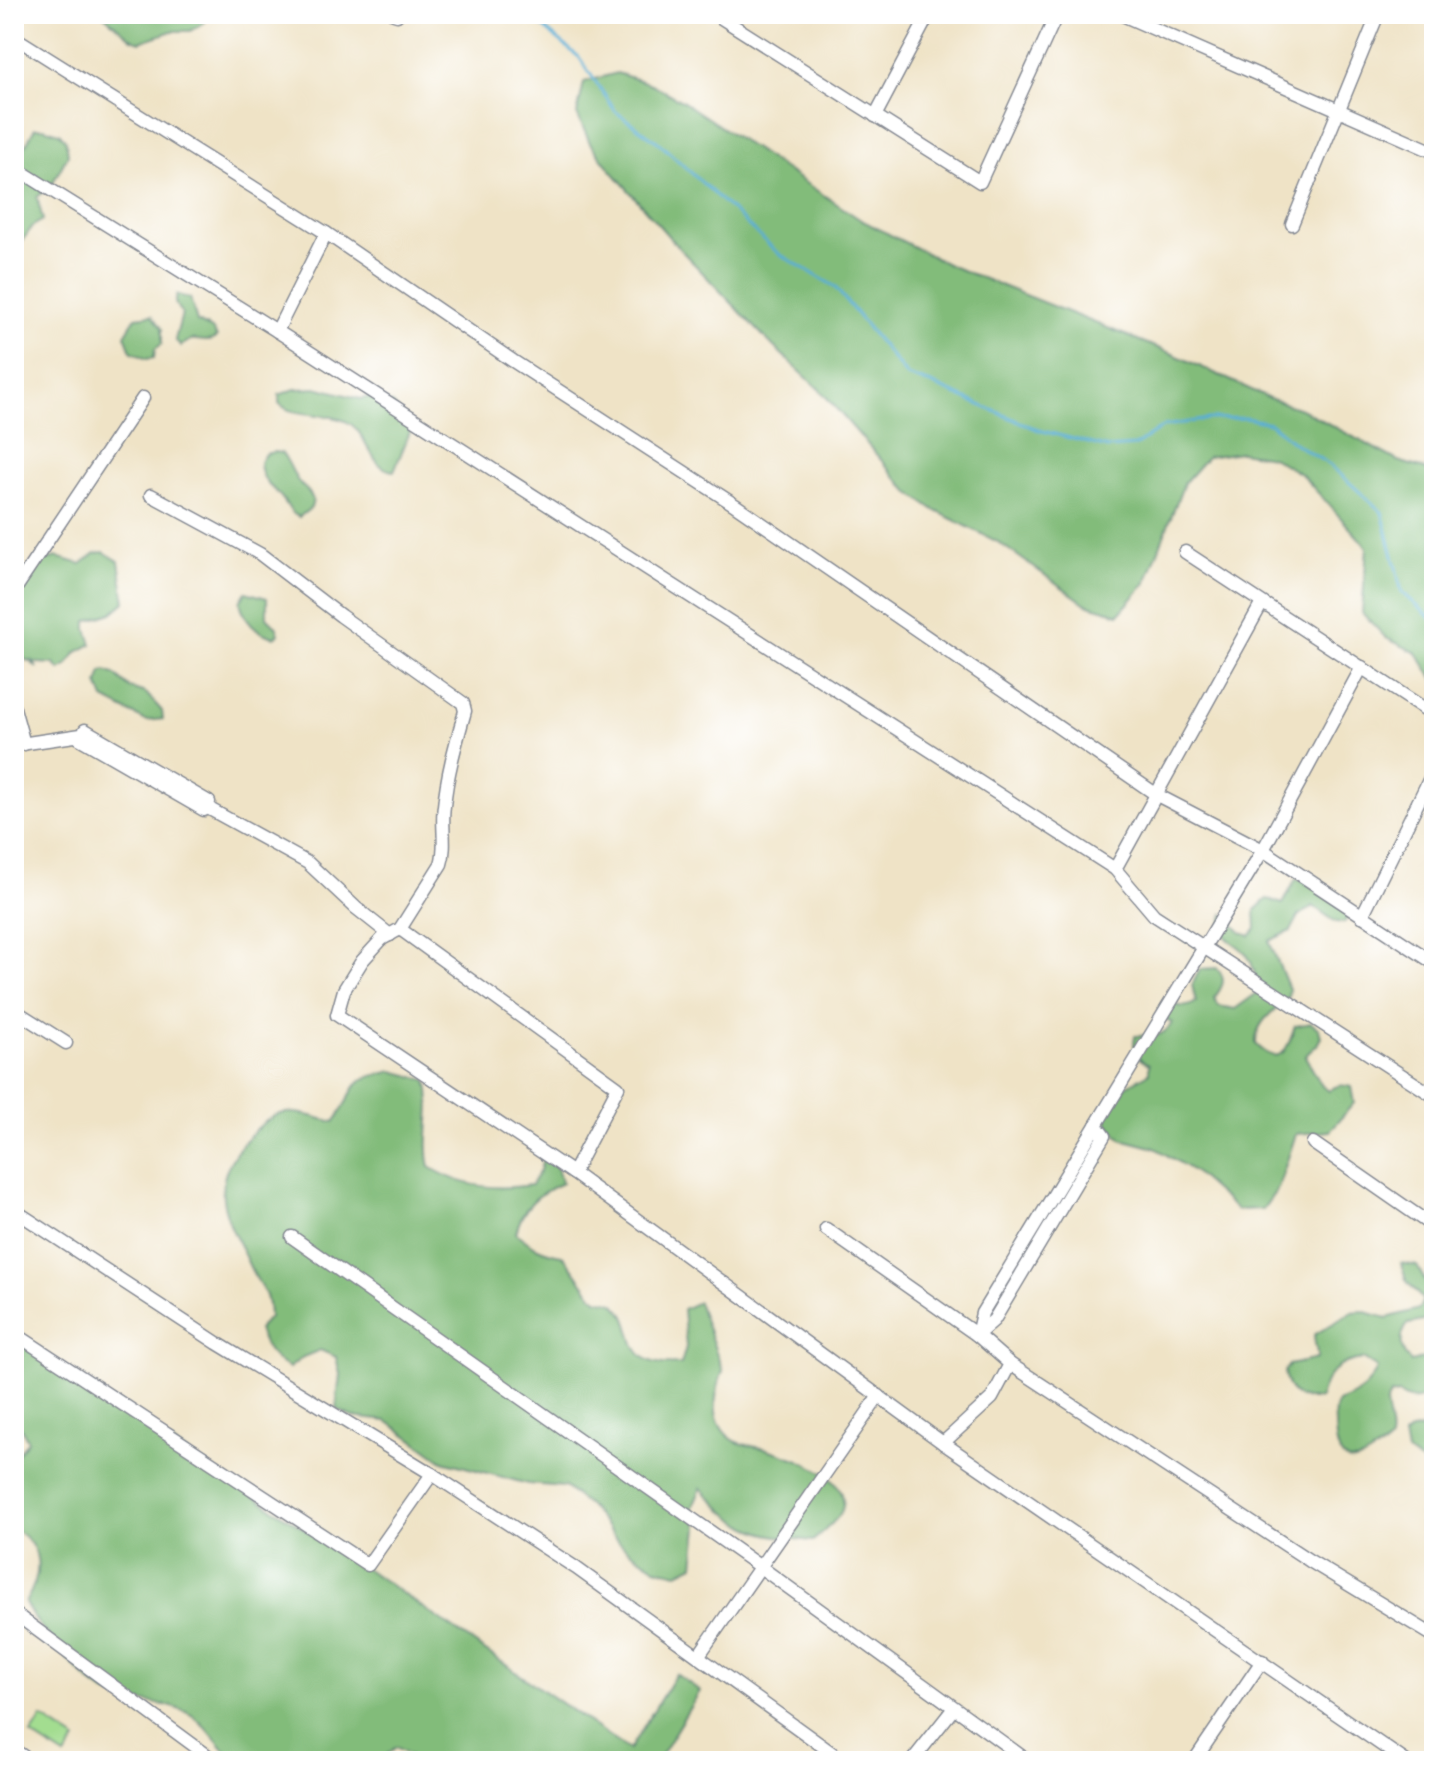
<svg xmlns="http://www.w3.org/2000/svg" width="1448" height="1775" viewBox="0 0 1448 1775" font-family="Mynerve,sans-serif">
  <style>
    .green { fill: #a3dd90; stroke: #5f8677; stroke-width: 2 }
    .forest { fill: #82bc7a; stroke: #4e766c; stroke-width: 2 }
    .lines { fill: none; stroke-linecap: round; stroke-linejoin: round }
    .stream { stroke: #59aed5; stroke-width: 3 }
    .minor-casing { stroke: #858992; stroke-width: 15 }
    .minor { stroke: #fff; stroke-width: 12 }
  </style>
  <rect width="100%" height="100%" fill="#fff"/>
  <filter id="ink" filterUnits="userSpaceOnUse"><feTurbulence type="fractalNoise" baseFrequency=".0125" numOctaves="2"/><feDisplacementMap in="SourceGraphic" scale="16" xChannelSelector="R" yChannelSelector="G"/><feConvolveMatrix kernelMatrix="1 2 1 2 8 2 1 2 1" color-interpolation-filters="sRGB"/></filter>
  <filter id="wash" filterUnits="userSpaceOnUse"><feTurbulence type="fractalNoise" baseFrequency=".006" numOctaves="4" result="noise"/><feDisplacementMap in="SourceGraphic" scale="32" xChannelSelector="R" yChannelSelector="G"/><feGaussianBlur stdDeviation="1.8" result="paint"/><feColorMatrix in="noise" values="0 0 0 0 0 0 0 0 0 0 0 0 0 0 0 0 0 1.4 0 .05"/><feComposite in="paint" operator="in"/></filter>
  <g filter="url(#wash)">
    <rect width="100%" height="100%" fill="#efe3c6"/>
    <!-- green -->
    <polygon class="green" points="42,1718 76,1740 65,1757 31,1735"/>
    <!-- forest -->
    <g class="forest">
      <polygon points="102,14 201,14 205,22 190,31 172,31 140,42 132,39"/>
      <polygon points="617,73 651,84 682,101 861,220 949,265 1173,354 1269,398 1303,410 1398,461 1434,472 1434,679 1417,653 1386,638 1362,613 1367,547 1302,475 1272,457 1240,452 1207,457 1184,483 1146,583 1119,614 1086,604 998,542 936,511 909,492 821,391 773,346 677,246 611,170 590,143 577,114 584,82"/>
      <polygon points="35,128 44,128 59,133 65,139 67,147 68,155 52,184 37,197 43,220 33,226 22,241 14,240 14,166"/>
      <path d="M177,295L190,298L197,322L212,329L217,337C208,345 197,338 191,340C188,341 184,344 181,346L175,340L182,314L175,303Z"/>
      <polygon points="152,315 162,328 162,344 155,349 154,358 146,359 131,351 125,335 136,317"/>
      <path d="M320,388L361,399L369,397L393,404L409,424L410,432L394,471C370,469 368,434 349,423C327,410 293,419 279,403V395L295,389Z"/>
      <path d="M274,452L282,453C290,463 293,475 300,484C306,490 310,491 313,500L311,508L299,517C289,513 288,505 281,497C269,485 261,480 260,462L265,454Z"/>
      <polygon points="104,552 119,561 125,602 112,613 87,621 87,629 92,644 77,652 67,666 60,670 54,664 37,663 33,661 37,668 31,662 14,655 15,586 40,562 56,557 81,564 96,553"/>
      <path d="M246,592L267,598V617L276,626L279,634L275,637C257,634 244,619 240,602Z"/>
      <polygon points="106,671 114,674 130,688 146,693 162,711 163,719 146,721 104,699 98,684 102,672"/>
      <path d="M1296,879L1313,883L1321,881L1353,909L1344,923L1336,922L1313,906L1299,916L1291,931L1269,941L1289,989L1288,998C1274,1011 1255,1022 1256,1044C1280,1069 1288,1049 1295,1026L1311,1023L1319,1029L1321,1037L1317,1045L1305,1056L1322,1086L1329,1091C1336,1085 1342,1084 1351,1087L1354,1103L1330,1131L1296,1134L1278,1188L1263,1209L1237,1210L1193,1171L1155,1148L1121,1139L1107,1122V1117L1126,1086L1149,1073V1064C1136,1059 1132,1049 1135,1036C1152,1034 1161,1040 1172,1023L1164,1019L1159,1011L1163,1002C1176,1004 1184,1011 1196,1002L1192,985L1200,969L1217,968C1227,979 1223,987 1214,998L1219,1006L1235,1009L1257,993C1257,981 1254,966 1247,955C1235,939 1215,941 1224,914L1242,933L1250,936L1256,929L1255,910L1267,899L1283,904Z"/>
      <path d="M393,1071L427,1080C435,1110 423,1137 430,1167C460,1186 495,1191 531,1185L540,1170L544,1154L557,1168L562,1183C538,1193 522,1207 516,1233C531,1246 543,1252 562,1255C572,1265 589,1294 597,1299C603,1301 610,1300 615,1304C642,1325 617,1369 681,1364L686,1347L683,1309L698,1302L723,1371C714,1394 709,1422 732,1439C740,1446 757,1446 767,1449C791,1456 853,1476 842,1510C838,1521 821,1533 813,1541C756,1535 740,1530 701,1488L692,1509L698,1527L694,1565L678,1573L656,1568L627,1549L615,1538L592,1509L565,1487L528,1484L443,1461L387,1421L352,1417L336,1409L340,1374L336,1357L320,1350L303,1357L289,1368C272,1359 265,1349 258,1330L269,1317C268,1288 261,1290 250,1267C226,1216 204,1186 247,1139C279,1103 290,1111 334,1122C344,1111 352,1085 362,1080C370,1075 384,1074 393,1071Z"/>
      <path d="M1401,1263L1417,1266L1429,1288L1434,1287V1319L1408,1324C1399,1336 1399,1351 1411,1362L1428,1357L1434,1360C1434,1376 1439,1396 1418,1399C1410,1400 1406,1399 1399,1394L1391,1395L1386,1402C1386,1414 1393,1429 1390,1440C1387,1447 1381,1447 1375,1451C1345,1473 1336,1457 1335,1426C1335,1417 1333,1410 1338,1402C1357,1395 1369,1388 1377,1368L1363,1359C1337,1362 1326,1374 1320,1398C1299,1403 1287,1393 1284,1372L1289,1365L1317,1359C1318,1350 1314,1344 1314,1335L1352,1312L1362,1311L1387,1318L1419,1309L1423,1300L1406,1280Z"/>
      <path d="M14,1340L377,1576L629,1750L676,1674L700,1691L657,1761H420L396,1747L379,1761H236C220,1748 209,1727 193,1716C168,1700 135,1704 108,1694C88,1687 34,1622 25,1603C42,1574 45,1548 14,1529V1458L28,1441L14,1415Z"/>
      <polygon points="1419,1429 1434,1430 1434,1463 1423,1463 1407,1453 1404,1436 1411,1430"/>
    </g>
    <g class="lines">
      <!-- stream -->
      <polyline class="stream" points="527,14 579,57 616,112 658,142 779,254 834,286 907,376 931,384 1039,430 1108,448 1135,446 1164,426 1209,419 1246,418 1270,423 1294,443 1330,465 1382,512 1402,592 1434,621"/>
    </g>
  </g>
  <g filter="url(#ink)">
    <g class="lines">
      <defs>
        <g id="minor">
          <polyline points="394,14 397,15"/>
          <polyline points="715,14 980,182 1057,14"/>
          <polyline points="1120,14 1434,152"/>
          <polyline points="14,37 326,233 513,361 735,505 1157,795 1263,850 1434,963"/>
          <polyline points="875,116 929,14"/>
          <polyline points="14,167 277,331 1115,869 1154,915 1434,1096"/>
          <polyline points="1292,224 1378,14"/>
          <polyline points="277,331 326,233"/>
          <path d="M151,495L260,554L341,616L463,703L465,711C456,743 447,774 444,806C441,825 447,846 441,864L400,929L382,939L362,961L344,990L337,1015L573,1173L943,1443L1405,1761"/>
          <polyline points="1185,552 1434,715"/>
          <polyline points="14,591 143,398"/>
          <polyline points="14,708 24,744"/>
          <polyline points="85,730 209,802"/>
          <polyline points="79,738 204,810"/>
          <polyline points="14,745 81,735"/>
          <polyline points="206,807 308,863 356,908 390,935"/>
          <polyline points="1115,869 1262,603"/>
          <polyline points="1362,916 1434,770"/>
          <polyline points="400,929 618,1087 573,1173"/>
          <polyline points="14,1010 66,1043"/>
          <polyline points="1313,1143 1434,1227"/>
          <polyline points="14,1210 217,1343 432,1474 576,1568 843,1761"/>
          <polyline points="826,1229 977,1335 1010,1364 992,1398 943,1443"/>
          <polyline points="292,1237 759,1566 1028,1761"/>
          <polyline points="14,1333 368,1565 432,1474"/>
          <polyline points="977,1335 982,1313 1263,850 1362,667"/>
          <polyline points="977,1335 994,1320 1104,1136 1096,1125"/>
          <polyline points="1010,1364 1310,1561 1434,1636"/>
          <polyline points="14,1613 215,1761"/>
          <polyline points="699,1655 879,1396"/>
          <polyline points="14,1750 30,1761"/>
          <polyline points="912,1761 954,1708"/>
          <polyline points="1194,1761 1262,1661"/>
        </g>
      </defs>
      <!-- minor casing -->
      <use href="#minor" class="minor-casing"/>
      <!-- minor -->
      <use href="#minor" class="minor"/>
    </g>
  </g>
  <!-- margin -->
  <rect width="1448" height="1775" fill="none" stroke="#fff" stroke-width="48"/>
</svg>
